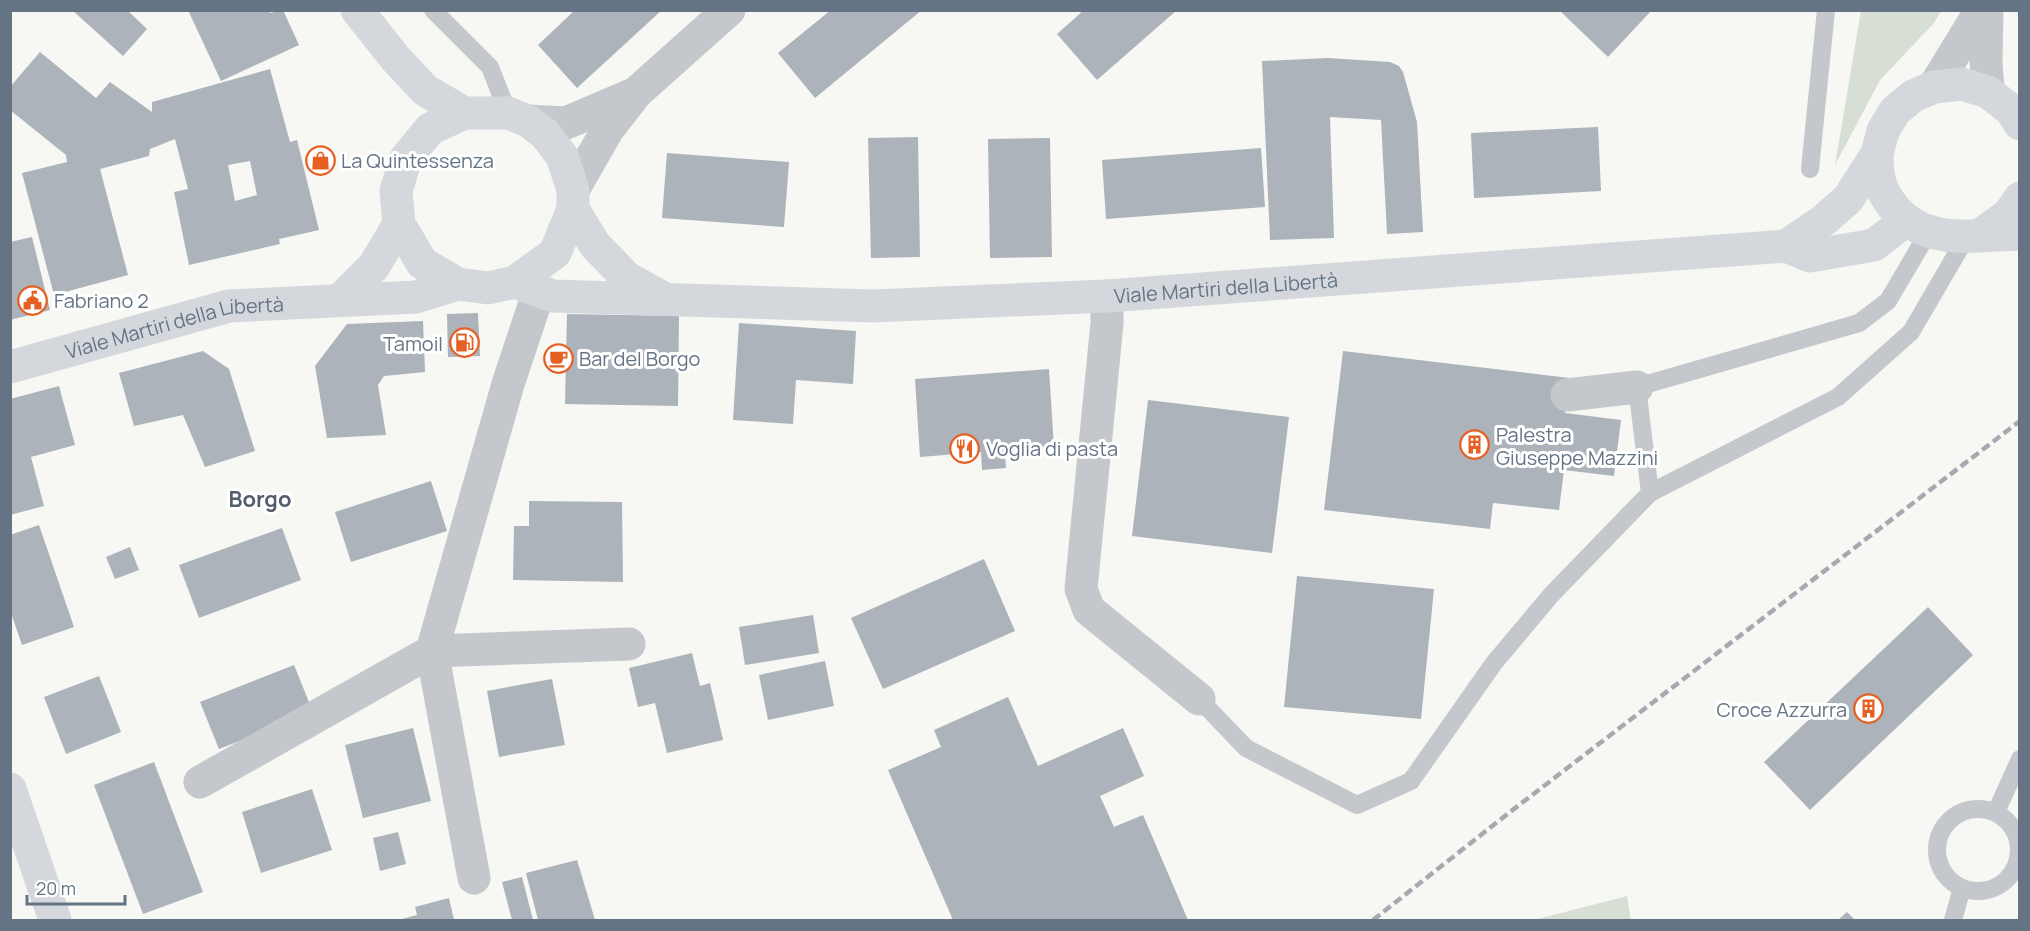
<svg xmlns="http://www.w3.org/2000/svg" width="2030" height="931" viewBox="0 0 2030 931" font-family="Manrope,sans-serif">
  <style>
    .green { fill: #d7ded4 }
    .building { fill: #acb3ba; fill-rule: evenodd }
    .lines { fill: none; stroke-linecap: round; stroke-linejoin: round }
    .lane { stroke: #c4c7cb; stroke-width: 18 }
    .street { stroke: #c4c7cb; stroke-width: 33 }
    .secondary { stroke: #d4d8dd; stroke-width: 33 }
    .rail { stroke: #a4aab0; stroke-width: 4.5; stroke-dasharray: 9 4.5; stroke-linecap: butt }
    .labels { text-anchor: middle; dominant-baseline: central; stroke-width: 6; stroke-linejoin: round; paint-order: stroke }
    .poi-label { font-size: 20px; fill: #657485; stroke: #fff; text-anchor: start }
    .street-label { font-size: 20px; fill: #657485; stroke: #fff }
    .quarter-label { font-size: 22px; font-weight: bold; fill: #535e6a; stroke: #fff }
  </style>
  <rect width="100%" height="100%" fill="#f7f7f3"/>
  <!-- green -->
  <g class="green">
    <polygon points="1861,11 1941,11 1934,23 1880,80 1835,165"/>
    <polygon points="1627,896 1631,920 1539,920 1538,919"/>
  </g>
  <!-- building -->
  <g class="building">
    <polygon points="72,10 127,10 147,29 123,56"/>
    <polygon points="188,10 269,10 270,13 283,10 299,45 221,81"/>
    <polygon points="575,10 662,10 577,88 538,45"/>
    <polygon points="831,10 922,10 815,98 778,53"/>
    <polygon points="1084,10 1177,10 1097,80 1057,34"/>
    <polygon points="1559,10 1652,10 1608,57"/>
    <path d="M40,52L96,98L110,82L152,112V102L270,69L290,142L297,140L319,230L279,239L280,244L189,265L174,192L188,189L175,139L150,149L149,156L100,169L128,275L54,295L22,173L67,162L66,155L10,110V87ZM250,161L257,195L235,201L228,165Z"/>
    <polygon points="1328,58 1390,62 1399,66 1403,72 1417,122 1423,232 1387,234 1381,120 1330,117 1334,238 1270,240 1262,61"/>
    <polygon points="1598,127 1601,191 1474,198 1471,133"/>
    <polygon points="918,137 920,257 871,258 868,138"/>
    <polygon points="1050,138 1052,257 990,258 988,139"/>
    <polygon points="1261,148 1265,207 1106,219 1102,160"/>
    <polygon points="667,153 789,162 784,227 662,218"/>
    <polygon points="32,237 50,310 10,320 10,242"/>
    <polygon points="478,313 480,356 448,357 447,314"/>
    <polygon points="567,314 679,316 678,406 565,404"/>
    <polygon points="423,321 425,372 384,376 378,385 386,435 327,438 315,366 347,324"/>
    <polygon points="739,323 856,331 853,384 796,380 793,424 733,420"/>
    <polygon points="203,351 229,369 255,451 205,467 183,415 134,426 119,373"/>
    <polygon points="1343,351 1569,378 1565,413 1621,420 1614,476 1564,470 1559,510 1493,503 1490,529 1324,510"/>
    <polygon points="1049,369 1054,448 1005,451 1006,468 982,470 981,452 920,457 915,379"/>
    <polygon points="59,386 75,445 31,457 44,506 10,515 10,399"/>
    <polygon points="1148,400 1289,417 1272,553 1132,536"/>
    <polygon points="431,481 447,531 351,562 335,512"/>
    <polygon points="529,501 622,502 623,582 513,580 514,526 529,526"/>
    <polygon points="39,525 74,627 22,645 10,610 10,535"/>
    <polygon points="282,528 301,580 199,618 179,565"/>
    <polygon points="130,547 139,570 115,579 106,557"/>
    <polygon points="984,559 1015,631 883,689 851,618"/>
    <polygon points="1297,576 1434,589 1421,719 1284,707"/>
    <polygon points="1928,607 1973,655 1810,810 1764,762"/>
    <polygon points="813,615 819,653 745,665 739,627"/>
    <polygon points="692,653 700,686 710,683 723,740 667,753 655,703 638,707 629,668"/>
    <polygon points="825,661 834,706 768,720 759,675"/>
    <polygon points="294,665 313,712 219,749 200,702"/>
    <polygon points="99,676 121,732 66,754 44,697"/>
    <polygon points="552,679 565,745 499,757 487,691"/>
    <polygon points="1008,697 1038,766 1123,728 1144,776 1100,796 1114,827 1143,815 1188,920 953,920 888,770 941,747 934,730"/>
    <polygon points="413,728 431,801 363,818 345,745"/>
    <polygon points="154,762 203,892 143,914 94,785"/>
    <polygon points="312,789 332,850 261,873 242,812"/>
    <polygon points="398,832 406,864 380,871 373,838"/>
    <polygon points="577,860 595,920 538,920 526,873"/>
    <polygon points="522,877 533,920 512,920 502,882"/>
    <polygon points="449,898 454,920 398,920 417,915 415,907"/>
    <polygon points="1847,912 1855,920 1838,920"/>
  </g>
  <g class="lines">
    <!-- lane -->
    <g class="lane">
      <polyline points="433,10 490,67 508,113"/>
      <polyline points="1810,169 1826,10"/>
      <polyline points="1650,493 1838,397 1911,332 1967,236"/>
      <polyline points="1199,699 1246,748 1357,805 1411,781 1494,663 1552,594 1650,493 1637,387 1859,323 1888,301 1928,233"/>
      <circle cx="1978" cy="850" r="41"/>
      <polyline points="1996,812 2020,759"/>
      <polyline points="1953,920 1962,888"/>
    </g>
    <!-- street -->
    <g class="street">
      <polyline points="1987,10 1986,61 1988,92"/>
      <polyline points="1934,87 1981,10"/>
      <polyline points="528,121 566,123 634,94"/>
      <polyline points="573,190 608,129 636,93 729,10"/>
      <polyline points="1107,296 1107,323 1081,589 1089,610 1199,699"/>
      <polyline points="1567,395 1637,387"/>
      <polyline points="200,782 432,651 629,644"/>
      <polyline points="474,878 432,651 508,384 539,291"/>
    </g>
    <!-- secondary -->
    <g class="secondary">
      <polyline points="357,10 396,59 425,90 464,113"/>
      <path d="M1877,154C1877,162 1877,170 1879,178C1881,189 1888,201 1896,210C1928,246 1976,235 2020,234"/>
      <polyline points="573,209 595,245 627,278 663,298"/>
      <polyline points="1980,235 2009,214 2020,198"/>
      <polyline points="1786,246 1824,220 1848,199 1877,154 1883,131 1895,111 1913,96 1934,87 1962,84 1988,92 2011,110 2020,124"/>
      <path id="s1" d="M515,282L553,296L873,306L1107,296L1786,246L1810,256L1874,245L1905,221"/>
      <polyline points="340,300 374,266 399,224"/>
      <path id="s2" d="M10,367L229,306L416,297L458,284L488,288L515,282L555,253L573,209V190L562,156L545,134L528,121L508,113H464L430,129L406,158L396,191L399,224L422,263L458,284"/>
      <polyline points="10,789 55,920"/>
    </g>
    <!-- rail -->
    <polyline class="rail" points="1373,920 1510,812 2020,421"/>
  </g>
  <!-- icons -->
  <defs>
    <symbol id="shop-ring" viewBox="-11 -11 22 22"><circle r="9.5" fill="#fff" stroke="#e76023" stroke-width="1.5"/><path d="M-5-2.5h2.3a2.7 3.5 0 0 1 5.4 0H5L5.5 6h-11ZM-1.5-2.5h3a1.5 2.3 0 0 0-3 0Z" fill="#e76023"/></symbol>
    <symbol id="civic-ring" viewBox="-11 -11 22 22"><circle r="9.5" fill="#fff" stroke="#e76023" stroke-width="1.5"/><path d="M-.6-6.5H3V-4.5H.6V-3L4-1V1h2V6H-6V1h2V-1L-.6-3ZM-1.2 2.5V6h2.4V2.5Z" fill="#e76023"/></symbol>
    <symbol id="fuel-ring" viewBox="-11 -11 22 22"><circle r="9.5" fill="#fff" stroke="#e76023" stroke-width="1.5"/><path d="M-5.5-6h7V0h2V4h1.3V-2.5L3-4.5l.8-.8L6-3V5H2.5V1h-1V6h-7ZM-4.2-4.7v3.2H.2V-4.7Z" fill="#e76023"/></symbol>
    <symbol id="cafe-ring" viewBox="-11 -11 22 22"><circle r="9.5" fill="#fff" stroke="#e76023" stroke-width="1.5"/><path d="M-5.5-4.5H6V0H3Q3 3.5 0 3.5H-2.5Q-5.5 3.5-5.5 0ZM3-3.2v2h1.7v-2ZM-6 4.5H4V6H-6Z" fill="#e76023"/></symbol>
    <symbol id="building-ring" viewBox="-11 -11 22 22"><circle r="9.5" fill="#fff" stroke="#e76023" stroke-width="1.5"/><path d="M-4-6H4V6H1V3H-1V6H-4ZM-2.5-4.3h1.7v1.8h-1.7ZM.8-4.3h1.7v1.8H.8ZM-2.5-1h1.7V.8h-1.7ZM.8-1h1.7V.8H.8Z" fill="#e76023"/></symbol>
    <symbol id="restaurant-ring" viewBox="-11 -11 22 22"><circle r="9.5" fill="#fff" stroke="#e76023" stroke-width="1.5"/><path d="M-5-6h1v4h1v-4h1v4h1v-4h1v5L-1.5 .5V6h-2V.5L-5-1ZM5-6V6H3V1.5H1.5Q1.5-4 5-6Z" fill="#e76023"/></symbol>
  </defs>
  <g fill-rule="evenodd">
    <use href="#shop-ring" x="304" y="144" width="33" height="33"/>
    <use href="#civic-ring" x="16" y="284" width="33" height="33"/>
    <use href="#fuel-ring" x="448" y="326" width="33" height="33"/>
    <use href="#cafe-ring" x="542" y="342" width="33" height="33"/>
    <use href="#building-ring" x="1458" y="428" width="33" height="33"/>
    <use href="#restaurant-ring" x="948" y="432" width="33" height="33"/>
    <use href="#building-ring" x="1852" y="692" width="33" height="33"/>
  </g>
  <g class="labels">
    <!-- poi labels -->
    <g class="poi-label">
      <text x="341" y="160">La Quintessenza</text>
      <text x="54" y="300">Fabriano 2</text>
      <text x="443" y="343" text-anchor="end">Tamoil</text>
      <text x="579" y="358">Bar del Borgo</text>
      <text x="1496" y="434">Palestra<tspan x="1496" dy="23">Giuseppe Mazzini</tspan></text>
      <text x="986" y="448">Voglia di pasta</text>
      <text x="1847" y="709" text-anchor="end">Croce Azzurra</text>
    </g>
    <!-- street labels -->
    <g class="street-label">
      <text stroke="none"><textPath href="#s1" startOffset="714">Viale Martiri della Libertà</textPath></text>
      <text stroke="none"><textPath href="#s2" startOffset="170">Viale Martiri della Libertà</textPath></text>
    </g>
    <!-- quarter labels -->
    <g class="quarter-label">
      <text x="260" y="499">Borgo</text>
    </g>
  </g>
  <!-- border -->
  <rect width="2030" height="931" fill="none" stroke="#657485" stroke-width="24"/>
  <!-- scale -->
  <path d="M27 895v9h98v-9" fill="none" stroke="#657485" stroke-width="3"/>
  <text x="36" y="895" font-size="18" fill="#657485" stroke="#ffffff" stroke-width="4.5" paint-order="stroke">20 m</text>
</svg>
